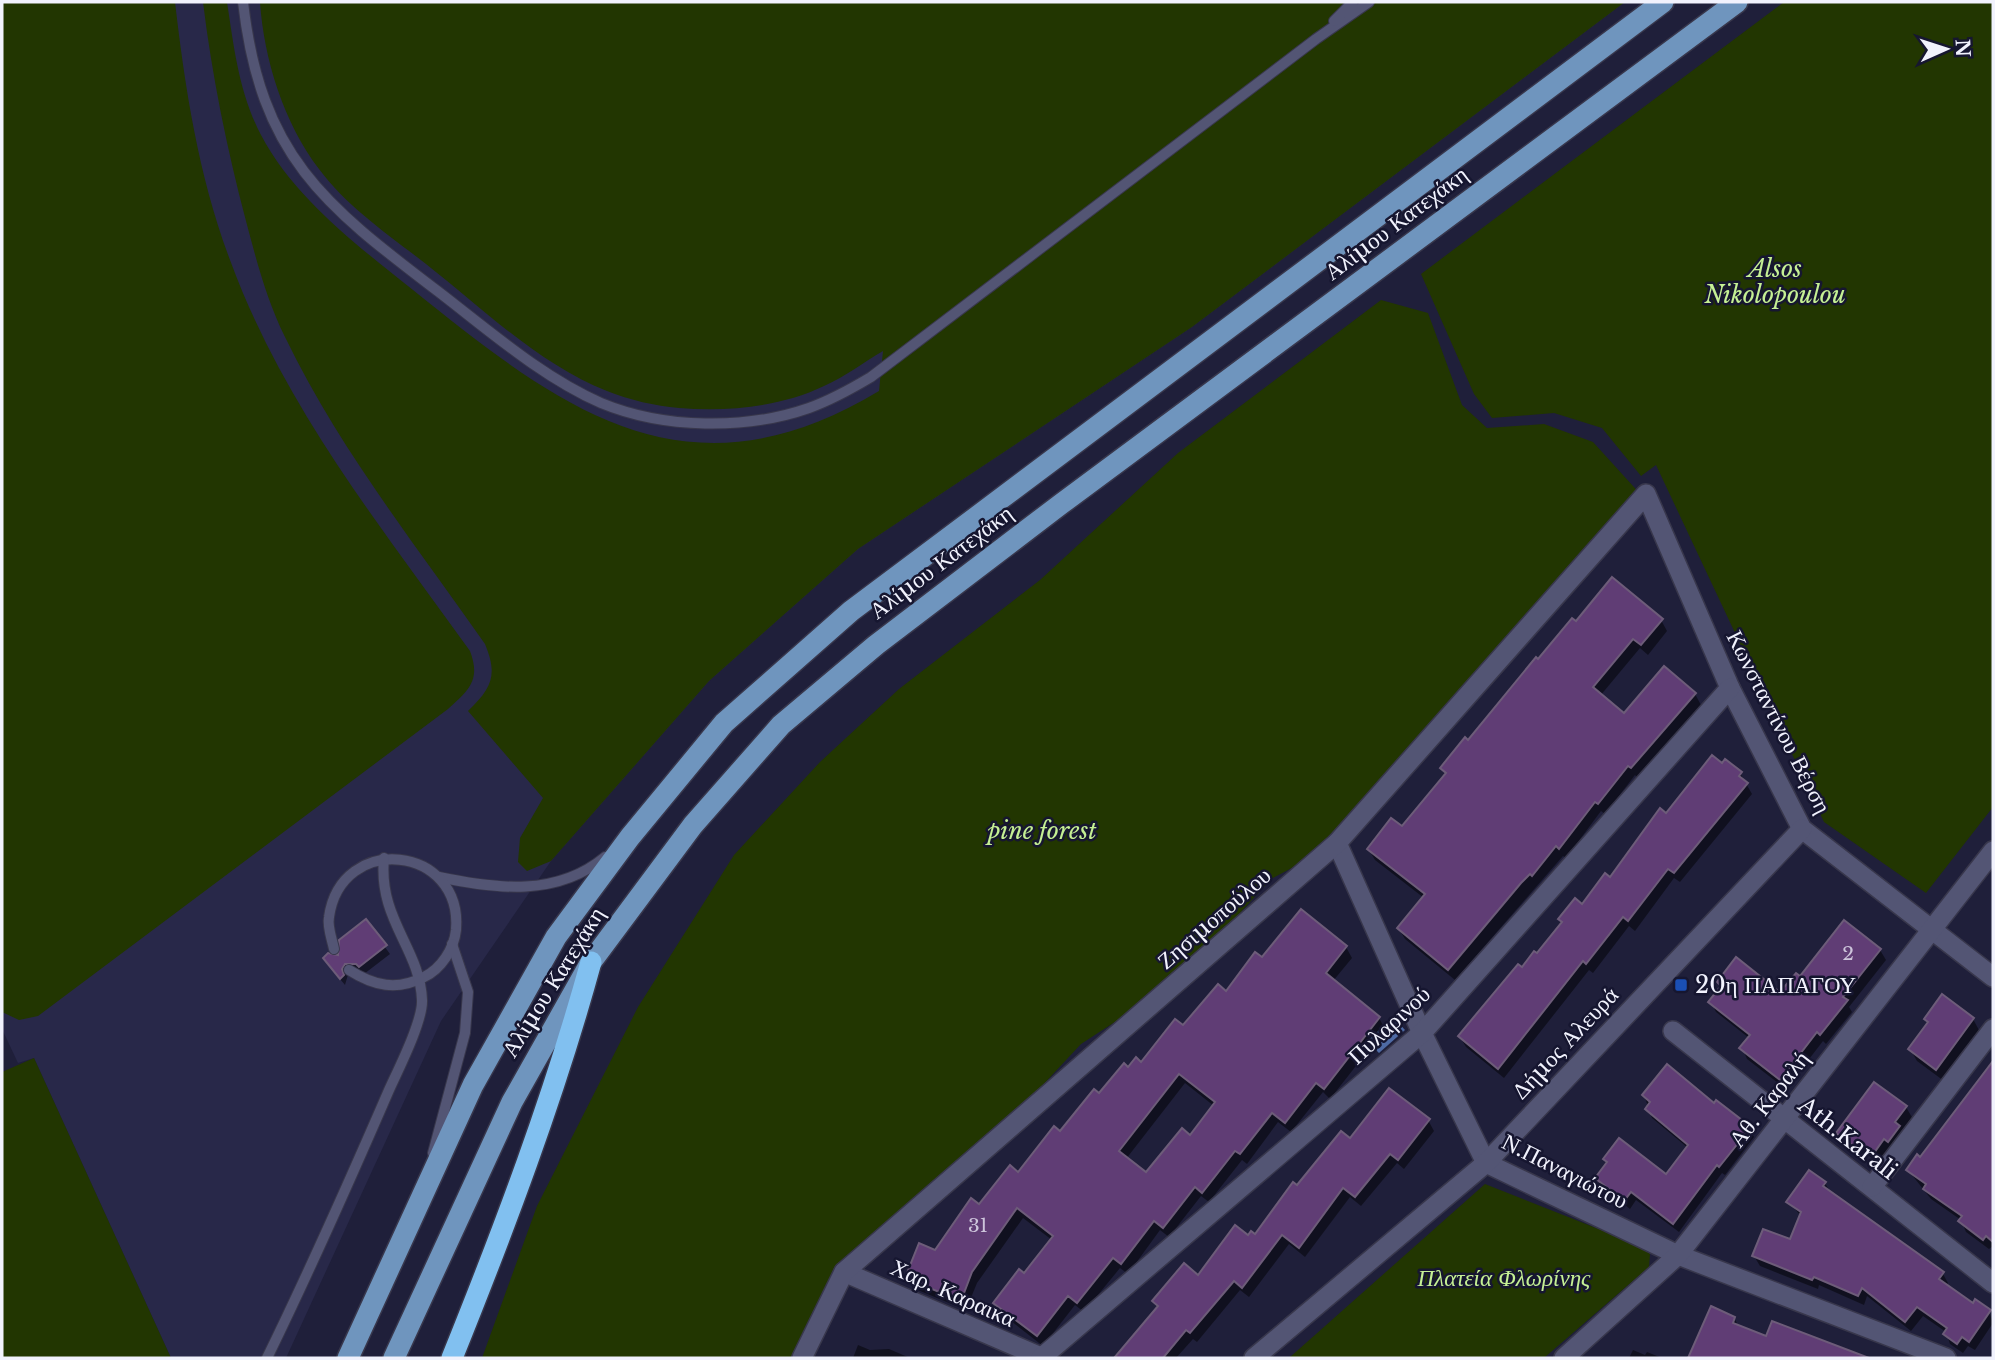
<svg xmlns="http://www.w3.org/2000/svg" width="1995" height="1360" viewBox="0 0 1995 1360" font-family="'Libre Baskerville',serif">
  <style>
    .built { fill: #282849 }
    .green { fill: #223601 }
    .water { fill: #4e6aa4 }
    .shadow { fill: #0007; fill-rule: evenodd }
    .building { fill: #603d75; stroke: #6d5c79; stroke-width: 2; fill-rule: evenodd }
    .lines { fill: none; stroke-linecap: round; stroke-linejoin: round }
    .lane-casing { stroke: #38374c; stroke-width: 12 }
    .street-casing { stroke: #38374c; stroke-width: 22 }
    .primary-casing { stroke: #38374c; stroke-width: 24 }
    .highway-casing { stroke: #38374c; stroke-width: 24 }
    .lane { stroke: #535574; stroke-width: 10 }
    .street { stroke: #535574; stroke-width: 19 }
    .primary { stroke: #6f95be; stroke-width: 21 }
    .highway { stroke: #81c0f0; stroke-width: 21 }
    .transit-dot { fill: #1a4fb4; stroke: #161630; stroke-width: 2.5 }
    .labels { text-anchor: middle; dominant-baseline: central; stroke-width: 5; stroke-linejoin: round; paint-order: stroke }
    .number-label { font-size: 19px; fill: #cdc5db }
    .street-label { font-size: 23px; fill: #f1f2fd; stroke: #161630 }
    .park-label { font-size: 23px; font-style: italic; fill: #c5f094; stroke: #161630 }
    .poi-label { font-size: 23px; fill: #f1f2fd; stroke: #161630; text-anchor: start }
  </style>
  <rect width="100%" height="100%" fill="#1f1f3a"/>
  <!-- built -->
  <polygon class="built" points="2,2 1625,2 1192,327 858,549 709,681 551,861 441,1021 286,1358 171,1358 34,1058 18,1063 2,1029"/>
  <!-- green -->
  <g class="green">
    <path d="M2,2H175C185,89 199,178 230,260C283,405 381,527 470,651C481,680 469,690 448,709L38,1016L19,1020L2,1012Z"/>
    <path d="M203,2H227C234,48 239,93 261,135C294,198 358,246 413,290C563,411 688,506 879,391L883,351C864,362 845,377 824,386C780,407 728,412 679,408C655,406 630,400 607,391C540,365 482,308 426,264C389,235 347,207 319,169C284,123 264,60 260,2H1625L1192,327L858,549L709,681L551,861L527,871L518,862L520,838L543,798L468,711C492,688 498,675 485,644C415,544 338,447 285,337C267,301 256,259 246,221C227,149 212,76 203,2Z"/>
    <polygon points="1784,2 1993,2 1993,807 1926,893 1824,822 1656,465 1641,476 1602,428 1554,413 1492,418 1474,394 1421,274"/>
    <polygon points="1381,300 1428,313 1462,405 1487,428 1544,424 1593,442 1643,497 1335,845 1271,879 1178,981 1081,1044 974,1159 874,1245 802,1358 482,1358 537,1206 638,1007 734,855 820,762 899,689 1040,580 1178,453"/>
    <polygon points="34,1058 171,1358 2,1358 2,1072"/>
    <polygon points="1485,1184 1639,1245 1650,1254 1649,1267 1544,1358 1289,1358"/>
  </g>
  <!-- water -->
  <polygon class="water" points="1393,1017 1405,1030 1379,1053 1367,1041"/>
  <!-- shadow -->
  <g class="shadow">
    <polygon points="1661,620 1667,631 1648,655 1640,648 1600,696 1624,715 1695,694 1701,705 1637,777 1635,775 1605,814 1601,811 1566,858 1563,856 1455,980 1405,939 1399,929 1424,898 1375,860 1369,850 1402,829 1446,775 1442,768 1576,623"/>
    <polygon points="1740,773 1752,794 1680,882 1674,878 1635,931 1629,926 1593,973 1589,970 1504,1078 1466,1047 1460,1037 1537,956 1563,924 1560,920 1582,906 1611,879 1666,815"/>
    <polygon points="366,921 390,954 364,974 362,971 349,971 345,985 329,966 340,957"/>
    <path d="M1346,947L1352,958L1333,981L1379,1018L1385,1029L1330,1099L1323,1092L1291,1132L1278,1122L1247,1164L1242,1160L1209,1202L1201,1196L1169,1237L1160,1230L1128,1274L1120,1268L1084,1312L1075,1305L1043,1346L1002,1314L995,1303L1052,1240L1023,1218L977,1283L966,1310L913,1288L907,1278L980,1207L1018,1174L1128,1069L1141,1065L1262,959ZM1185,1083L1214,1106L1191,1138L1147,1175L1126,1159Z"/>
    <polygon points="1880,950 1886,960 1849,1007 1852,1012 1826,1044 1823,1041 1786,1089 1747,1059 1742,1048 1749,1038 1716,1012 1711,1002 1722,988 1719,982 1780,995 1800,978"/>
    <polygon points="1926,1019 1973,1019 1980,1032 1944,1081 1917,1061 1910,1049 1929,1024"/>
    <polygon points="1644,1095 1714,1106 1749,1128 1754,1137 1725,1175 1722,1173 1679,1232 1636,1200 1630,1209 1602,1187 1597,1178 1608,1164 1605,1159 1666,1177 1688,1148 1652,1118"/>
    <polygon points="1964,1103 1993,1125 1993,1246 1989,1249 1966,1232 1961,1220 1931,1199 1908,1170 1921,1159"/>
    <polygon points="1906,1107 1913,1119 1881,1164 1868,1155 1865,1160 1845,1145 1838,1133"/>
    <polygon points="1428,1120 1434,1131 1404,1169 1397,1163 1361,1206 1350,1197 1305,1257 1289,1244 1249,1297 1240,1290 1197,1342 1193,1339 1176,1358 1124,1358 1121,1353 1159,1308 1154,1301 1198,1277 1248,1237 1255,1237 1297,1187 1350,1141"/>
    <polygon points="1825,1183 1831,1194 1943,1274 1948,1283 1946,1286 1973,1305 1989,1311 1993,1323 1975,1350 1968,1346 1963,1353 1950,1344 1946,1332 1923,1316 1911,1331 1867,1296 1864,1305 1819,1285 1818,1289 1760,1266 1754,1256 1790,1242 1801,1216 1789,1202"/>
    <polygon points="1712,1309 1734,1318 1739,1327 1767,1338 1858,1358 1690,1358"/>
    <polygon points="858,1345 870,1350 889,1349 910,1358 853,1358"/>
    <polygon points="1633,1350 1645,1355 1647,1352 1662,1358 1629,1358"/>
  </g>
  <!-- building -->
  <g class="building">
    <polygon points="1612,577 1663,619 1641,645 1633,639 1593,687 1624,713 1664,666 1696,693 1631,768 1628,766 1598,804 1595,802 1559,849 1556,846 1532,876 1530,874 1521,883 1448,970 1397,928 1425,894 1367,849 1391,818 1402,826 1446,773 1440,768 1465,737 1468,740 1536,657 1538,659 1572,618 1576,621"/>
    <polygon points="1712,755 1722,763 1725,759 1742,772 1739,776 1748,783 1674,873 1668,869 1628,921 1623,917 1586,964 1583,961 1498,1069 1458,1036 1518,964 1522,967 1534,951 1537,953 1562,922 1558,919 1575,898 1582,904 1605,873 1610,877 1660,808 1666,813"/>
    <path d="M1301,909L1347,946L1326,973L1380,1017L1324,1089L1316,1083L1285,1123L1272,1113L1240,1154L1235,1151L1202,1193L1195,1187L1163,1228L1154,1221L1121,1264L1113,1258L1077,1303L1068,1296L1037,1336L993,1303L1019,1269L1024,1273L1053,1236L1017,1208L972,1272L961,1301L905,1278L919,1243L935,1250L971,1198L979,1204L1010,1165L1018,1172L1054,1126L1060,1131L1094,1089L1099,1093L1124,1063L1128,1067L1136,1057L1141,1062L1175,1019L1183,1025L1218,984L1226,991L1255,952L1262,957ZM1179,1074L1215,1102L1190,1135L1182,1128L1146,1172L1119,1151Z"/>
    <polygon points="366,919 387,945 359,967 356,964 345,964 342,969 344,975 340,979 323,958 328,953 338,955 339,940"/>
    <polygon points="1844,920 1881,949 1843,997 1848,1000 1820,1035 1817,1032 1780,1080 1739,1048 1750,1035 1708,1002 1721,986 1717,982 1736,957 1780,992 1796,973 1800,976"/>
    <polygon points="1942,994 1974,1018 1936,1070 1908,1049 1928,1022 1924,1019"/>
    <polygon points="1993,1061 1993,1242 1986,1236 1983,1240 1958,1221 1962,1216 1923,1189 1926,1184 1906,1170 1917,1154 1920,1157"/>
    <polygon points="1667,1064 1714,1103 1716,1100 1751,1127 1719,1167 1717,1165 1673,1224 1631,1192 1624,1201 1595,1178 1607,1162 1603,1159 1619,1138 1666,1174 1688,1145 1645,1109 1650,1102 1642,1095"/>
    <polygon points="1874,1082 1907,1106 1895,1122 1900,1126 1888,1142 1884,1139 1874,1153 1861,1144 1858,1149 1836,1133"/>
    <polygon points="1389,1088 1430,1119 1398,1160 1390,1154 1355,1197 1343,1188 1299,1248 1282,1235 1242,1288 1234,1281 1190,1333 1186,1330 1163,1358 1114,1358 1158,1306 1152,1301 1184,1263 1198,1275 1235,1225 1248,1235 1251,1231 1255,1234 1293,1182 1297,1185 1341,1131 1350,1138"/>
    <polygon points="1809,1170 1826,1182 1823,1186 1944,1272 1939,1279 1973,1303 1975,1299 1991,1310 1969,1342 1962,1337 1957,1344 1943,1334 1947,1328 1917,1307 1905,1322 1862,1288 1858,1296 1814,1277 1812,1280 1752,1256 1763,1229 1790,1239 1801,1212 1786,1202"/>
    <polygon points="1711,1306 1735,1317 1733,1323 1766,1336 1772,1321 1869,1358 1688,1358"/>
  </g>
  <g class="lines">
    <defs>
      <g id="lane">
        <path d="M243,2C261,159 326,206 444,296C493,334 544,378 601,403C664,429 746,430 809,408C831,400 851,389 871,377L1316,39L1369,2"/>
        <polyline points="1334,21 1353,2"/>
        <path d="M439,877C496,889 557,897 605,857"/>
        <path d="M334,949C332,939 327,927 329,917C341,832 463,845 456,930C454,949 441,969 424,977C397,991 374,986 349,970"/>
        <polyline points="433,1153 465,1033 468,992 452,944"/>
        <path d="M267,1358C310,1270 350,1180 389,1090C398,1070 423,1021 422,1000C420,948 378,920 384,858"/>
      </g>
      <g id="street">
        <polyline points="1337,843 1422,1033 1486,1163 1678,1255 1946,1358"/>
        <polyline points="1673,1031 1993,1283"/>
        <polyline points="1872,1187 1993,1029"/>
        <polyline points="844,1272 1043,1358"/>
        <polyline points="802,1358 844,1272 1337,843 1646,494 1730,688 1802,829 1993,977"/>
        <polyline points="1041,1358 1422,1033 1730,688"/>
        <polyline points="1254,1358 1486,1163 1802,829"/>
        <polyline points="1564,1358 1678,1255 1993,851"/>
      </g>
      <g id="primary">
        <polyline points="348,1358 473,1085 556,937 630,837 724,723 851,611 1663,2"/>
        <polyline points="394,1358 512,1102 591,962 693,825 781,725 876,645 1061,504 1737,2"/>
      </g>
      <path id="highway" d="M452,1358C504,1229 554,1097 591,962"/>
    </defs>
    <!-- lane casing -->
    <use href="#lane" class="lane-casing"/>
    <!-- street casing -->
    <use href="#street" class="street-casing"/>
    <!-- primary casing -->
    <use href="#primary" class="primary-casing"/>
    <!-- highway casing -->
    <use href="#highway" class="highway-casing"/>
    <!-- lane -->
    <use href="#lane" class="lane"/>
    <!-- street -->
    <use href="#street" class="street"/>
    <!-- primary -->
    <use href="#primary" class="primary"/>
    <!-- highway -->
    <use href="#highway" class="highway"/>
  </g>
  <!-- markers -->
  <rect class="transit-dot" x="1674" y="978" width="14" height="14" rx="3.5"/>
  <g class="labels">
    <!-- number labels -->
    <g class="number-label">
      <text x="1848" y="953">2</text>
      <text x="978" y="1225">31</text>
    </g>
    <!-- street labels -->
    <g class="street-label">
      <text transform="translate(1396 223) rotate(-37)">Αλίμου Κατεχάκη</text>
      <text transform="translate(941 562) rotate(-37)">Αλίμου Κατεχάκη</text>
      <text transform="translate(1779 722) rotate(63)">Κωνσταντίνου Βέρση</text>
      <text transform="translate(1214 918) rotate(-41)">Ζησιμοπούλου</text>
      <text transform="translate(553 982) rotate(-58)">Αλίμου Κατεχάκη</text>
      <text transform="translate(1389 1025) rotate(-43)">Πυλαρινού</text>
      <text transform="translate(1565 1043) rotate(-47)">Δήμος Αλευρά</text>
      <text transform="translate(1769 1099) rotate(-52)">Αθ. Καραλή</text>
      <text transform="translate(1848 1138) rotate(38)">Ath.Karali</text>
      <text transform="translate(1565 1171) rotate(27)">Ν.Παναγιώτου</text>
      <text transform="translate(953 1293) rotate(24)">Χαρ. Καραικα</text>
    </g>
    <!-- park labels -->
    <g class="park-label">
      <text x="1775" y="269">Alsos<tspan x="1775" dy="26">Nikolopoulou</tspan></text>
      <text x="1042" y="831">pine forest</text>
      <text x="1504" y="1278">Πλατεία Φλωρίνης</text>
    </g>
    <!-- poi labels -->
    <g class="poi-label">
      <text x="1695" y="985">20η ΠΑΠΑΓΟΥ</text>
    </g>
  </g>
  <!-- border -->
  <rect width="1995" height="1360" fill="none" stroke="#f1f2fd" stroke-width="7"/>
  <!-- north arrow -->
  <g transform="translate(1946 49) rotate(87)" stroke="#161630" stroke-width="5" paint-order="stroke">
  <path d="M0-5L12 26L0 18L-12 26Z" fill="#f1f2fd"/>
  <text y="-10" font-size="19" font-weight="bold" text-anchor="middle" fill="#f1f2fd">N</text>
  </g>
</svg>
